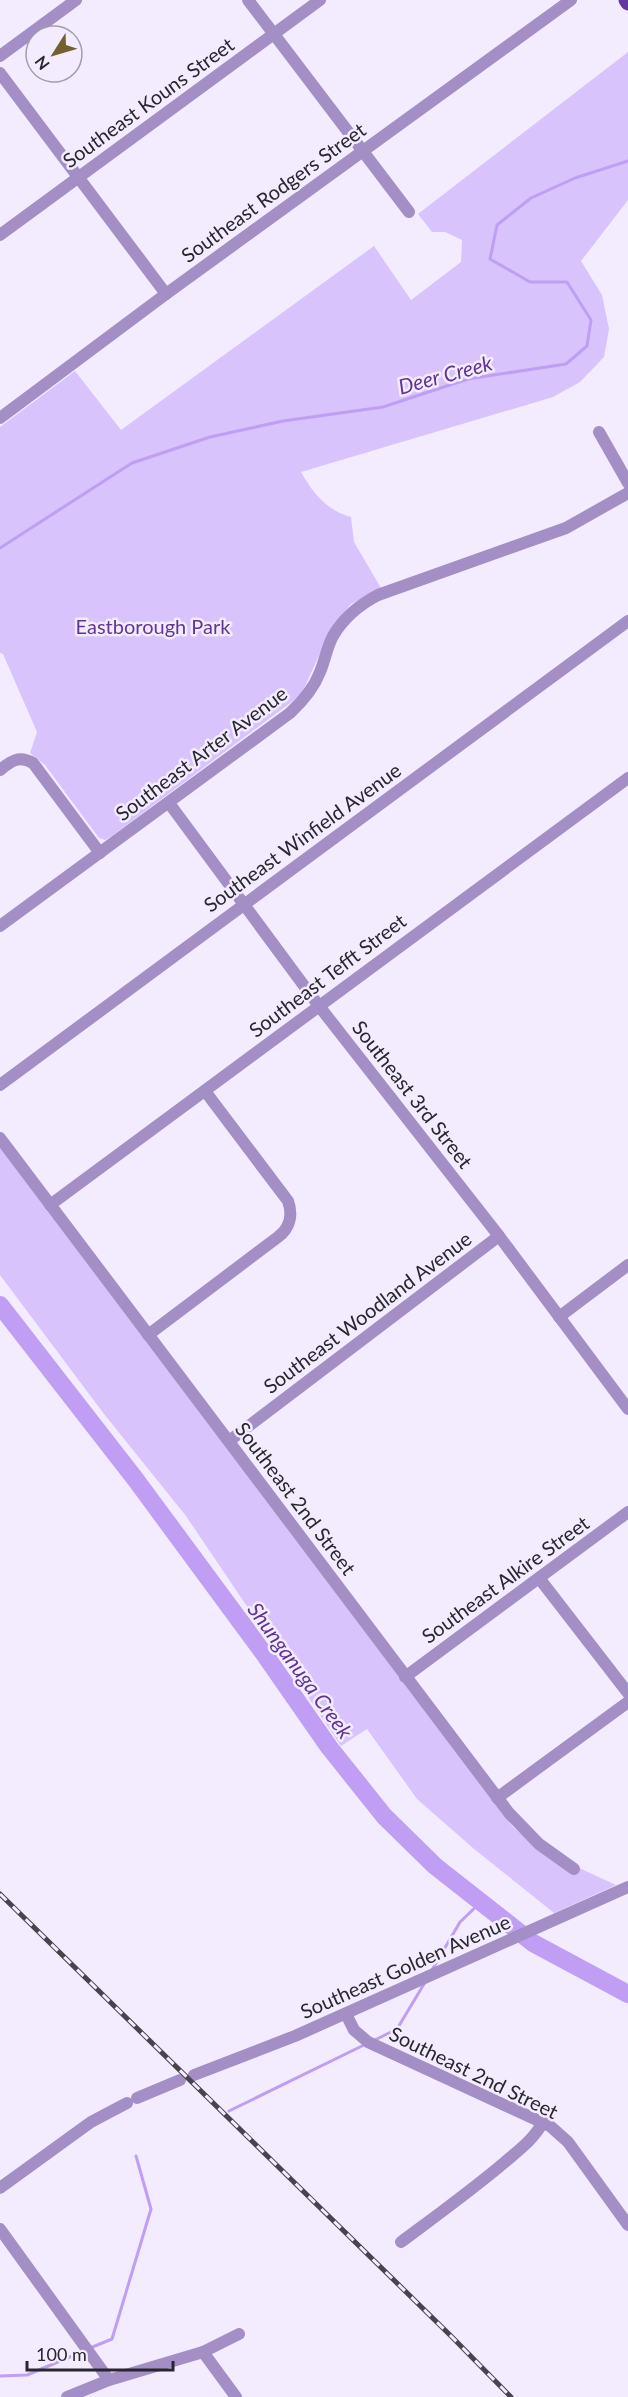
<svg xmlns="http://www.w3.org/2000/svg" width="628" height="2397" viewBox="0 0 628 2397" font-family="Lato,sans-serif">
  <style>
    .green { fill: #d8c3fc }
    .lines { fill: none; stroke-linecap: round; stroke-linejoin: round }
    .stream { stroke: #bf9ef3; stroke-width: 3 }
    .river { stroke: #bf9ef3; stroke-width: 18 }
    .minor { stroke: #a38ec5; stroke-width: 12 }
    .major { stroke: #65389b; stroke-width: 15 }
    .rail-casing { stroke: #47444d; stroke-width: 5 }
    .rail { stroke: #f2ecfe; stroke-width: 3; stroke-dasharray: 9; stroke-linecap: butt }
    .labels { text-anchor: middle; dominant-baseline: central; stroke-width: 5; stroke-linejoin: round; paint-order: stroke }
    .street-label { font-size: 20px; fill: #29262e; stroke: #f2ecfe }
    .park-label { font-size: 20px; fill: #623697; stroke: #f2ecfe }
    .water-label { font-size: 21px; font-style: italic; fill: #603394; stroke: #f2ecfe }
  </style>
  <rect width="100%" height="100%" fill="#f2ecfe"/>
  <!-- green -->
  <g class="green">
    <path d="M628,52V200L581,261L602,295L609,329L604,357L580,382L553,397L301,472C313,493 326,510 351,517L354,542L381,588L351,604L332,627L301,695L112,836L105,840L99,838L45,765L30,753L37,732L3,654L0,653V427L75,371L121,430L374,246L411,300L461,262L462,240L445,232H432L418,214Z"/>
    <polygon points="0,1146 513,1827 560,1866 575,1873 579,1868 616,1885 554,1913 473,1848 417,1799 367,1729 341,1746 186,1516 104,1414 0,1275"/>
  </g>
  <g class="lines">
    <!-- stream -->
    <g class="stream">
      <polyline points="0,548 132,463 210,437 283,421 383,407 468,379 566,364 587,346 591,320 567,282 530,282 490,259 497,225 531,198 575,178 628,161"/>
      <polyline points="432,1970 460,1922 481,1902"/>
      <polyline points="375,2040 397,2029 424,1984"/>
      <polyline points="229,2111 366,2044"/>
      <polyline points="90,2348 112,2339 151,2209 136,2156"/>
      <polyline points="0,2376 27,2375 84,2351"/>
    </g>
    <!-- river -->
    <polyline class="river" points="0,1305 136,1480 265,1655 329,1747 384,1816 435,1866 533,1943 628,1994"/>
    <!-- minor -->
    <g class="minor">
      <polyline points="248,0 409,212"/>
      <polyline points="0,56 76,0"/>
      <polyline points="0,73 166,294"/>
      <polyline points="0,235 320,0"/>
      <polyline points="0,418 166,294 571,0"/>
      <polyline points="599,432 628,483"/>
      <path d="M0,770C11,761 19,755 33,763L100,853"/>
      <polyline points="169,803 319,1006 499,1236 628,1409"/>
      <path d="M0,926L290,713C303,701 314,688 320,672C325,660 327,647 333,636C344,617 359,605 378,595L566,528L628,493"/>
      <polyline points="0,1085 628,621"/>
      <polyline points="0,1138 509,1813 539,1844 574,1869"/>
      <polyline points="50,1205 628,778"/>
      <polyline points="559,1317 628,1265"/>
      <path d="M148,1335L278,1237C290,1228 293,1215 288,1201L205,1091"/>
      <polyline points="229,1441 499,1236"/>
      <polyline points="539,1578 628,1693"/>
      <polyline points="405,1677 628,1512"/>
      <polyline points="497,1798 628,1702"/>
      <polyline points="346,2014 354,2030 368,2042 550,2126 568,2142 628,2225"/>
      <polyline points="194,2075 295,2036 628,1887"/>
      <polyline points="137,2098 180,2080"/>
      <polyline points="0,2188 91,2122 127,2103"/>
      <polyline points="0,2229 109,2380"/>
      <path d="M401,2242C436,2216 472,2190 505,2162C519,2150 534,2139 543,2122"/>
      <polyline points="203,2352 236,2397"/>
      <polyline points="67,2397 109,2380 203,2352 239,2334"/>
    </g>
    <!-- major -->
    <polyline class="major" points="626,0 628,3"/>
    <defs>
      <polyline id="rail" points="0,1894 451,2336 511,2397"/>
    </defs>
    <!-- rail casing -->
    <use href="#rail" class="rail-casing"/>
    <!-- rail -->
    <use href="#rail" class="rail"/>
  </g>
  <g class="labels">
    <!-- street labels -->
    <g class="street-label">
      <text transform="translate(148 102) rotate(-36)">Southeast Kouns Street</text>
      <text transform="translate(273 192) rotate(-36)">Southeast Rodgers Street</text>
      <text transform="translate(201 753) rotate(-37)">Southeast Arter Avenue</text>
      <text transform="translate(302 837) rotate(-36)">Southeast Winfield Avenue</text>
      <text transform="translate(327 975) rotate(-37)">Southeast Tefft Street</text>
      <text transform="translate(413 1094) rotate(52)">Southeast 3rd Street</text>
      <text transform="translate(367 1312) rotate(-37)">Southeast Woodland Avenue</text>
      <text transform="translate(296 1498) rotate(53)">Southeast 2nd Street</text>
      <text transform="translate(505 1579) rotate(-36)">Southeast Alkire Street</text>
      <text transform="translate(405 1966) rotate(-24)">Southeast Golden Avenue</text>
      <text transform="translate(474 2072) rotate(26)">Southeast 2nd Street</text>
    </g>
    <!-- park labels -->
    <g class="park-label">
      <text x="153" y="626">Eastborough Park</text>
    </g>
    <!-- water labels -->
    <g class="water-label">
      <text transform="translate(445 374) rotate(-15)">Deer Creek</text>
      <text transform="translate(301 1670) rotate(54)">Shunganuga Creek</text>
    </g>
  </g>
  <!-- north arrow -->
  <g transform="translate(54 54) rotate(233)"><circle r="28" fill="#f2ecfe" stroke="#a29dab" stroke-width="1.5"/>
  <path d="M0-4.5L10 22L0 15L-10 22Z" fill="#72612f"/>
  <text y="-9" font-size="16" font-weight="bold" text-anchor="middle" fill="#29262e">N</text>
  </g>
  <!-- scale -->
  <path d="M27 2361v9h146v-9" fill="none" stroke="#29262e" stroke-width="3"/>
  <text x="36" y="2361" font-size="18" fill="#29262e" stroke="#f2ecfe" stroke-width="4.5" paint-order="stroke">100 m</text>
</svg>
